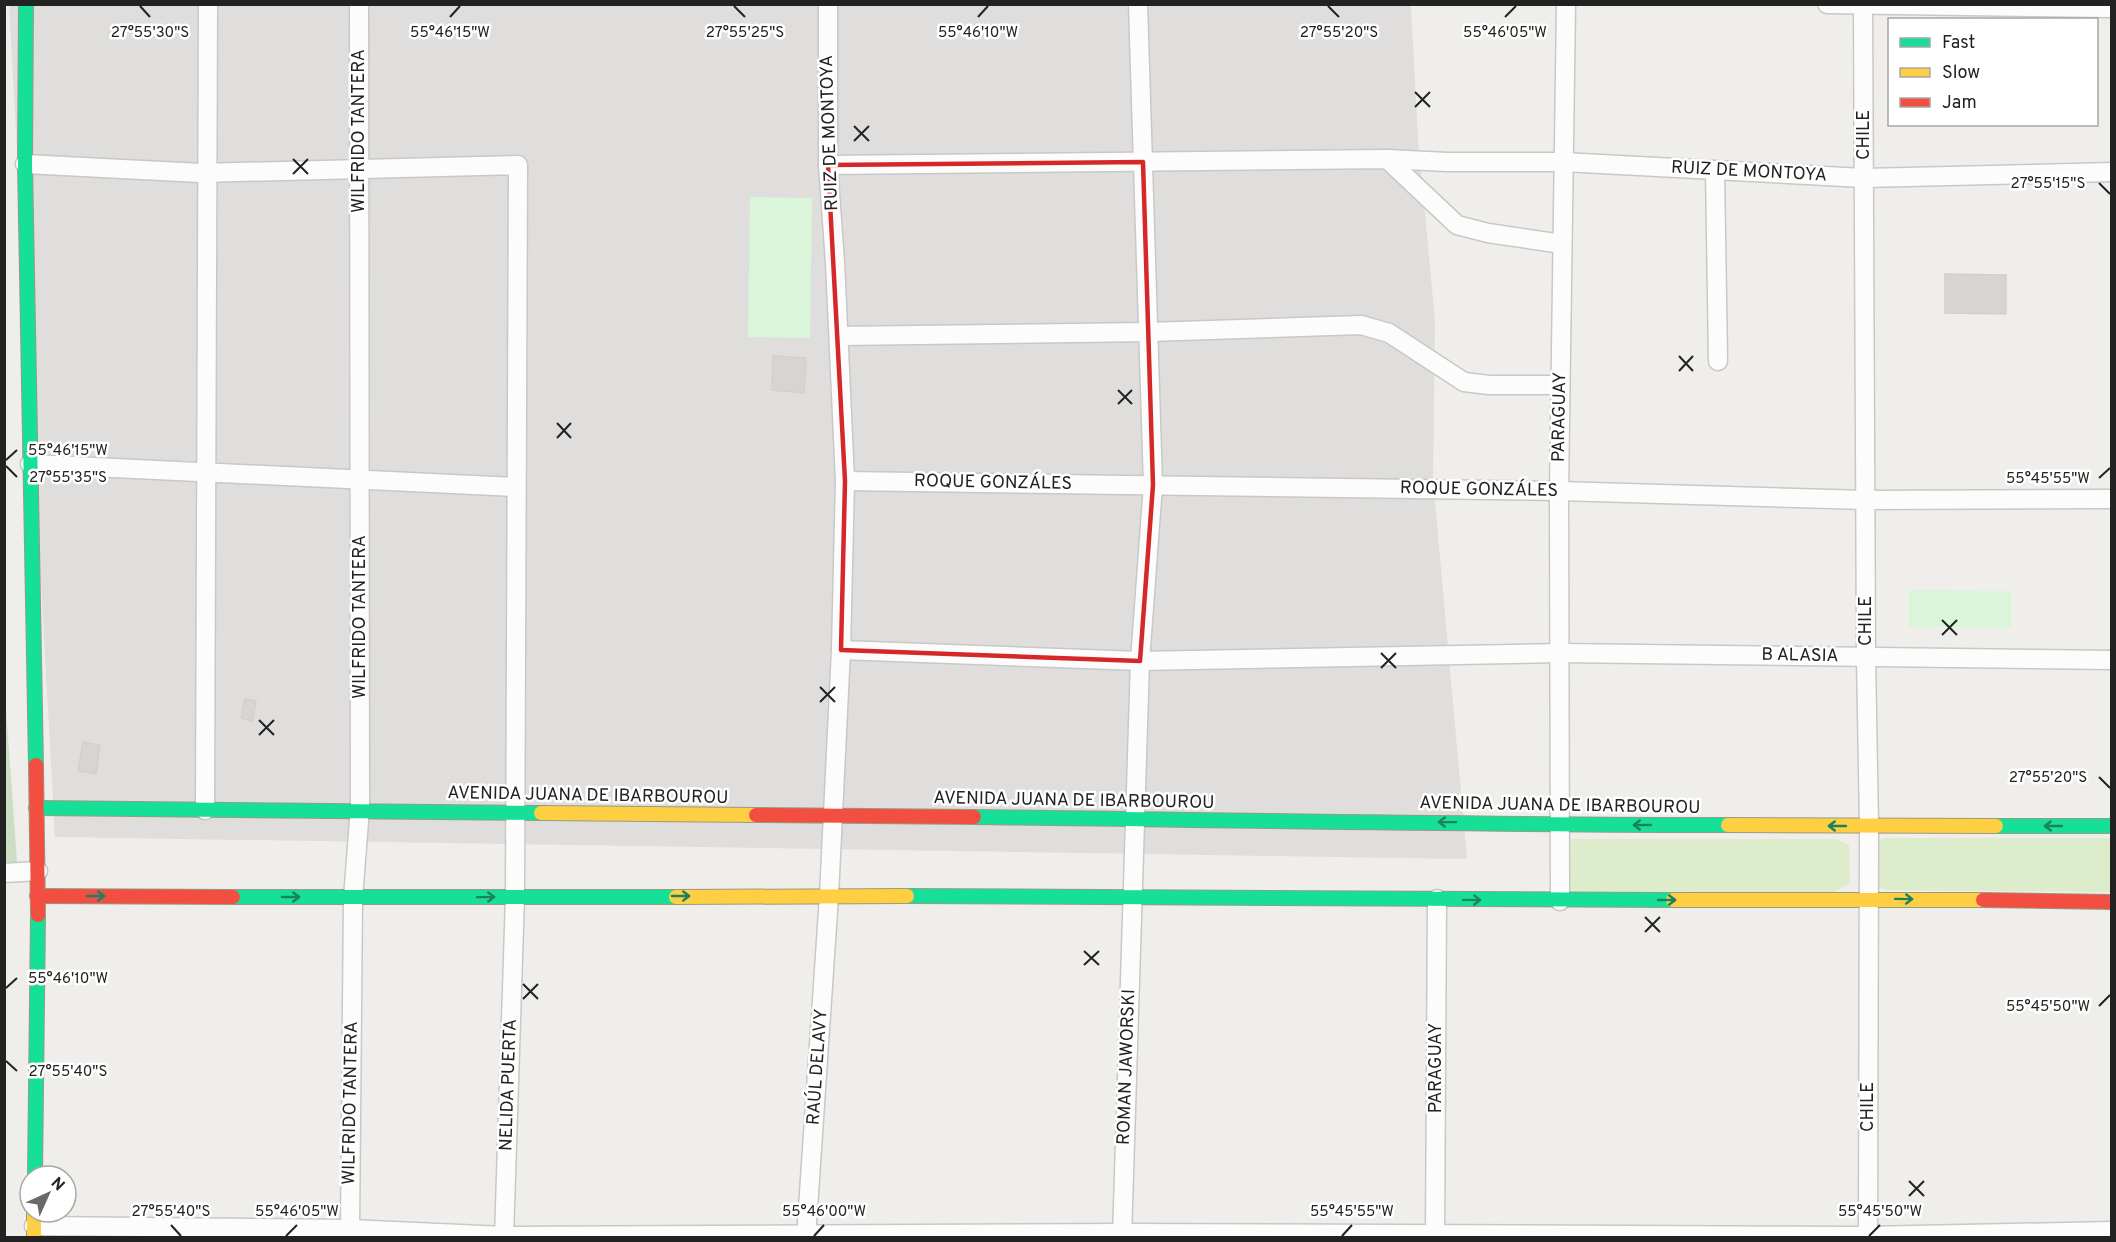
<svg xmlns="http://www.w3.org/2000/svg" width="2116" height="1242" viewBox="0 0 2116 1242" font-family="Overpass,sans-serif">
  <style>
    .residential { fill: #dfdedc }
    .grass { fill: #ddeccb }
    .forest { fill: #cbdec1 }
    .park { fill: #daf5da }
    .building { fill: #d7d4d2; stroke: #d3d0cc; stroke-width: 1.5 }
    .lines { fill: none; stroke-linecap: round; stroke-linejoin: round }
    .street-casing { stroke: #c9c8c7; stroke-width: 21 }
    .fast-casing { stroke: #999a82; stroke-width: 16 }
    .slow-casing { stroke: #999a82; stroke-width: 16 }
    .jam-casing { stroke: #999a82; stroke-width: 16 }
    .street { stroke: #fdfcfc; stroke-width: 18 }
    .fast { stroke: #16e098; stroke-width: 14 }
    .slow { stroke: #ffcf43; stroke-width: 14 }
    .jam { stroke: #f24e42; stroke-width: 14 }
    .oneway { stroke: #1c815d }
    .marked { fill: none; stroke: #d62828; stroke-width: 4.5; stroke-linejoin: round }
    .ticks { fill: none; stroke: #222; stroke-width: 2 }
    .labels { text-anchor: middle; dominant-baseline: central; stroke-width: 5; stroke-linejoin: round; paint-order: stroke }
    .street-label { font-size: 18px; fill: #222; stroke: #fff }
    .ticks-label { font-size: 15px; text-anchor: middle; fill: #222; stroke: #fff; stroke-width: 5; stroke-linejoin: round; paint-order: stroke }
  </style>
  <rect width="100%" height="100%" fill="#f0eeeb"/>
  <!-- residential -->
  <polygon class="residential" points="9,5 1411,5 1418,140 1435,320 1433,479 1467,859 55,837"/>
  <!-- grass -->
  <g class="grass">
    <polygon points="1883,838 2111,838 2111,892 1886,890 1872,886 1870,849"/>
    <polygon points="1572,839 1836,839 1849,845 1850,883 1833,893 1575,891 1561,887 1559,850"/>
  </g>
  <!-- forest -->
  <polygon class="forest" points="4,696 5,696 17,862 5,862"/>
  <!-- park -->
  <g class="park">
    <polygon points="750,197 812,198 810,338 748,337"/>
    <polygon points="1909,590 2011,591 2011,628 1909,627"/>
  </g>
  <!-- building -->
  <g class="building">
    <polygon points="1945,274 2006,275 2006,314 1945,313"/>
    <polygon points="773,356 806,358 804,393 772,390"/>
    <polygon points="245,699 256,701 252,721 241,718"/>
    <polygon points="83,742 100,745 96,774 78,771"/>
  </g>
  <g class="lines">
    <defs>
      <g id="street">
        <polyline points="1827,4 2112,8"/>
        <polyline points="1863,4 1866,657 1869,826 1868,1238"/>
        <polyline points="1387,159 1457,225 1488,233 1562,244"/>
        <polyline points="25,164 201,173 518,165 515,896 504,1238"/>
        <polyline points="828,165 1387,159 1447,162 1563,162 1864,178 2112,172"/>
        <polyline points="1715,170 1718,361"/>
        <polyline points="839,336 1148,332 1361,325 1389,333 1464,382 1489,385 1560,385"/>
        <polyline points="30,464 516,487"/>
        <polyline points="845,481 1559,491 1866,500 2112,499"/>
        <polyline points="841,650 1140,661 1560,653 2112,660"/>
        <polyline points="205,810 208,4"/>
        <polyline points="4,873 38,871"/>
        <polyline points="1560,901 1559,491 1566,4"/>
        <polyline points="34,1226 350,1229 504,1236 1123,1233 1868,1236 2112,1231"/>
        <polyline points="350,1229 353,898 360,808 359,4"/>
        <polyline points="806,1238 829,896 841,650 845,481 835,262 828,165 828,4"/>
        <polyline points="1122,1238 1140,661 1153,485 1138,4"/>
        <polyline points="1435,1238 1437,899"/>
      </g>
      <g id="fast">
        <polyline points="26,4 25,164 36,765"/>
        <polyline points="36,808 541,813"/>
        <path d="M974,817C1225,820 1477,825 1728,825"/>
        <polyline points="1996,826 2112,826"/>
        <polyline points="907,896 1673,900"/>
        <polyline points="233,897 676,897"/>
        <polyline points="35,1176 38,915"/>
      </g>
      <g id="slow">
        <polyline points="541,813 756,815"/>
        <polyline points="1728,825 1996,826"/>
        <polyline points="676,897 907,896"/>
        <polyline points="1673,900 1983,900"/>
        <polyline points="34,1212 34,1238"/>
      </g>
      <g id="jam">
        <polyline points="36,765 38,915"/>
        <polyline points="756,815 974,817"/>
        <polyline points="37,896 233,897"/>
        <polyline points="1983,900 2112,902"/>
      </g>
    </defs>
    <!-- street casing -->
    <use href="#street" class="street-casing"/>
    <!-- fast casing -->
    <use href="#fast" class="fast-casing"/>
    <!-- slow casing -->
    <use href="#slow" class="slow-casing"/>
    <!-- jam casing -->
    <use href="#jam" class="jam-casing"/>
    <!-- street -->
    <use href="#street" class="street"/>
    <!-- fast -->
    <use href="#fast" class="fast"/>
    <!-- slow -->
    <use href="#slow" class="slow"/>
    <!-- jam -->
    <use href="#jam" class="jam"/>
  </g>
  <!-- one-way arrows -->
  <defs><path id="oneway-shaft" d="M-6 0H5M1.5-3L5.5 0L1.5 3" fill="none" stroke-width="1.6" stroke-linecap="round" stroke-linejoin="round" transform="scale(1.5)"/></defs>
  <g class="oneway">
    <use href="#oneway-shaft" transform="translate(1447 822) rotate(-179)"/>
    <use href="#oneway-shaft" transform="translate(1642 825) rotate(-180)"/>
    <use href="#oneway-shaft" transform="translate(1837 826) rotate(-180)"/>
    <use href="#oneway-shaft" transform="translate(2053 826) rotate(180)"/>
    <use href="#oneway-shaft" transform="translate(96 896)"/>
    <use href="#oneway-shaft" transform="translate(681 896)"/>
    <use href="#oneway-shaft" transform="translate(291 897)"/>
    <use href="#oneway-shaft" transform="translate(486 897) rotate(-1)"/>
    <use href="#oneway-shaft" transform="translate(1904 899) rotate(1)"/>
    <use href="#oneway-shaft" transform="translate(1472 900) rotate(1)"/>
    <use href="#oneway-shaft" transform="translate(1667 900)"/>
  </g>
  <!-- marked area -->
  <path class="marked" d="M1143,162L1153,485L1140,661L841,650L845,481L828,165Z"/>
  <!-- ticks -->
  <path class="ticks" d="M140,6L150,17M734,6L745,17M1328,6L1339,17M450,17L460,6M978,17L988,6M1505,17L1516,6M1415,92L1430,107M1415,107L1430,92M854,126L869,141M854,141L869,126M293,159L308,174M293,174L308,159M2099,183L2110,194M1679,356L1693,371M1679,371L1693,356M1118,390L1132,404M1118,404L1132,390M557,423L571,438M557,438L571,423M6,460L17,450M6,466L17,477M2099,478L2110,468M1942,620L1957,635M1942,635L1957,620M1381,653L1396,668M1381,668L1396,653M820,687L835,702M820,702L835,687M259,720L274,735M259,735L274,720M2099,777L2110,788M1645,917L1660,932M1645,932L1660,917M1084,951L1099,965M1084,965L1099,951M523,984L538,999M6,988L17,978M523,999L538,984M2099,1006L2110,995M6,1061L17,1071M1909,1181L1924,1196M1909,1196L1924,1181M171,1225L181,1236M286,1236L297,1225M814,1236L824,1225M1342,1236L1352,1225M1869,1236L1880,1225"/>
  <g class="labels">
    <!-- street labels -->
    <g class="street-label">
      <text transform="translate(359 131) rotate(-90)">WILFRIDO TANTERA</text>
      <text transform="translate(830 133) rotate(-92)">RUIZ DE MONTOYA</text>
      <text transform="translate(1864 135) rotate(-90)">CHILE</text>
      <text transform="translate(1749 172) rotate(3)">RUIZ DE MONTOYA</text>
      <text transform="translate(1560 417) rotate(-89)">PARAGUAY</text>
      <text transform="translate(993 483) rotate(1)">ROQUE GONZÁLES</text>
      <text transform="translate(1479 490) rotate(1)">ROQUE GONZÁLES</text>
      <text transform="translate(360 617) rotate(-90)">WILFRIDO TANTERA</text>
      <text transform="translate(1866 621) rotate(-90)">CHILE</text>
      <text transform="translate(1800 656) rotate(1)">B ALASIA</text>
      <text transform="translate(588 796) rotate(1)">AVENIDA JUANA DE IBARBOUROU</text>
      <text transform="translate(1074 801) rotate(1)">AVENIDA JUANA DE IBARBOUROU</text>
      <text transform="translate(1560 806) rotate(1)">AVENIDA JUANA DE IBARBOUROU</text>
      <text transform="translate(818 1067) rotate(-86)">RAÚL DELAVY</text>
      <text transform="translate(1127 1067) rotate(-88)">ROMAN JAWORSKI</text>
      <text transform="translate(1436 1068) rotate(-90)">PARAGUAY</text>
      <text transform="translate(509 1085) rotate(-88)">NELIDA PUERTA</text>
      <text transform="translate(351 1103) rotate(-89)">WILFRIDO TANTERA</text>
      <text transform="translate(1868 1107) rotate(-90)">CHILE</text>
    </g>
  </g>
  <g class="ticks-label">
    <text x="150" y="37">27°55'30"S</text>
    <text x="450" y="37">55°46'15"W</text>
    <text x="745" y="37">27°55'25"S</text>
    <text x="978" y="37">55°46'10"W</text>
    <text x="1339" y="37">27°55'20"S</text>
    <text x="1505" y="37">55°46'05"W</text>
    <text x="2048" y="188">27°55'15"S</text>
    <text x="68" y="455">55°46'15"W</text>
    <text x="68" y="482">27°55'35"S</text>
    <text x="2048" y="483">55°45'55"W</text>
    <text x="2048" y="782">27°55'20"S</text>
    <text x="68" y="983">55°46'10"W</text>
    <text x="2048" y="1011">55°45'50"W</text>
    <text x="68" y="1076">27°55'40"S</text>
    <text x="297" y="1216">55°46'05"W</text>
    <text x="1352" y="1216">55°45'55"W</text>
    <text x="1880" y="1216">55°45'50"W</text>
    <text x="171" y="1216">27°55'40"S</text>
    <text x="824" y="1216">55°46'00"W</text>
  </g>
  <!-- border -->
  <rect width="2116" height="1242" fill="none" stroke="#222222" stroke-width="12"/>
  <!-- legend -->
  <rect x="1888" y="18" width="210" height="108" fill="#ffffff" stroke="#a7a7a7" stroke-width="1.5"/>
  <rect x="1900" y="38" width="30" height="9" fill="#16e098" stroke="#a7a7a7" stroke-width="1.5"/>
  <text x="1942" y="48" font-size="18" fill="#222222">Fast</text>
  <rect x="1900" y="68" width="30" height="9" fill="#ffcf43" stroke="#a7a7a7" stroke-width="1.5"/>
  <text x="1942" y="78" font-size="18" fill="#222222">Slow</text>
  <rect x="1900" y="98" width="30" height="9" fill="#f24e42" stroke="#a7a7a7" stroke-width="1.5"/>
  <text x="1942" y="108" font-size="18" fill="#222222">Jam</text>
  <!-- north arrow -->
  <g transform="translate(48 1194) rotate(45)"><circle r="28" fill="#ffffff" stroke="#a7a7a7" stroke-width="1.5"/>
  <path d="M0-4.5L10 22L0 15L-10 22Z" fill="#6a6968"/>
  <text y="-9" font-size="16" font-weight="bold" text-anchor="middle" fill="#222222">N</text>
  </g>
</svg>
